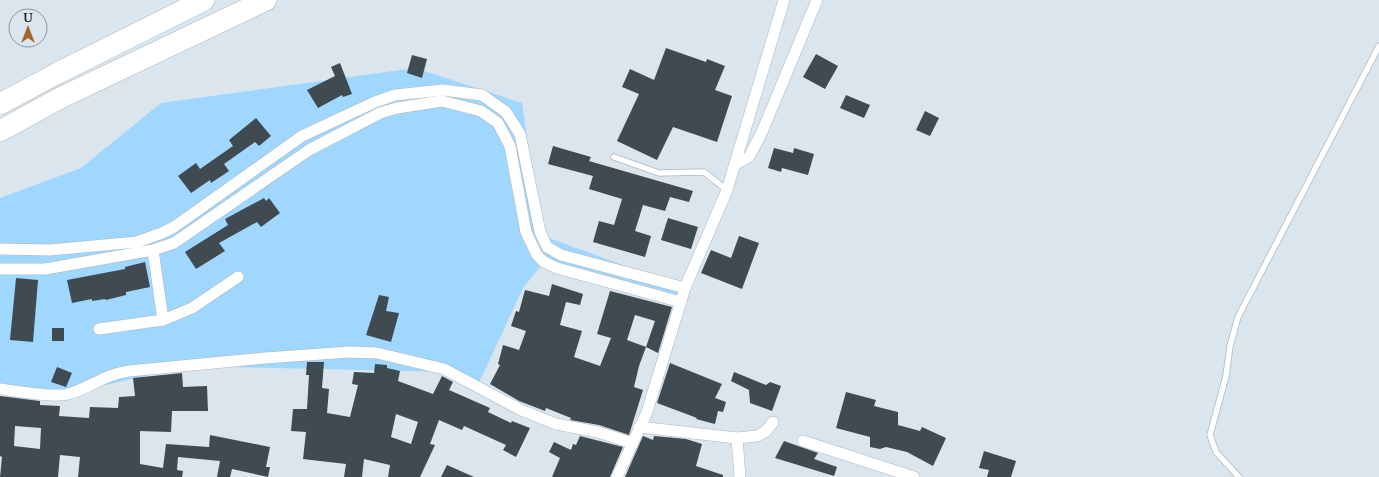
<svg xmlns="http://www.w3.org/2000/svg" width="1379" height="477" viewBox="0 0 1379 477" font-family="'Libre Baskerville',serif">
  <style>
    .green { fill: #9fd7fe }
    .building { fill: #404a51; fill-rule: evenodd }
    .lines { fill: none; stroke-linecap: round; stroke-linejoin: round }
    .lane-casing { stroke: #adb8c0; stroke-width: 7 }
    .street-casing { stroke: #adb8c0; stroke-width: 12 }
    .highway-casing { stroke: #adb8c0; stroke-width: 22 }
    .lane { stroke: #fff; stroke-width: 5.5 }
    .street { stroke: #fff; stroke-width: 11 }
    .highway { stroke: #fff; stroke-width: 21 }
  </style>
  <rect width="100%" height="100%" fill="#dae5ed"/>
  <!-- green -->
  <polygon class="green" points="415,68 522,103 541,235 685,288 681,302 544,262 523,288 477,387 450,372 189,366 66,394 0,387 0,198 81,168 161,103"/>
  <!-- building -->
  <g class="building">
    <polygon points="666,48 706,62 707,59 725,66 715,90 732,96 717,142 673,127 657,160 617,141 639,94 622,87 630,69 654,80"/>
    <polygon points="816,54 838,66 825,89 803,77"/>
    <polygon points="412,55 427,59 422,78 407,73"/>
    <polygon points="340,63 352,94 343,97 342,95 318,108 307,90 335,76 331,67"/>
    <polygon points="846,95 870,105 864,118 840,108"/>
    <polygon points="925,111 939,118 930,136 916,130"/>
    <polygon points="256,118 271,136 259,146 255,142 224,164 229,171 211,183 210,180 191,193 178,176 196,163 200,169 233,146 229,140"/>
    <polygon points="553,146 591,157 589,161 693,191 689,202 670,197 665,211 643,205 635,231 651,236 645,257 593,242 599,221 614,225 622,199 589,189 593,176 548,164"/>
    <polygon points="774,148 793,153 794,148 814,154 808,175 782,168 781,172 768,168"/>
    <polygon points="264,198 266,201 269,198 280,213 261,227 257,222 219,243 225,251 196,269 185,252 228,225 225,219"/>
    <polygon points="668,218 698,227 691,249 661,240"/>
    <polygon points="739,236 759,243 742,289 701,273 711,250 731,258"/>
    <polygon points="145,262 150,287 126,292 126,295 106,300 105,299 92,301 92,299 72,303 67,280 125,269 125,267"/>
    <polygon points="16,278 38,280 33,342 10,340"/>
    <path d="M552,284L583,294L580,305L566,302L560,325L582,331L574,357L600,366L611,338L597,334L610,291L672,307L658,353L646,347L639,366L634,387L643,390L629,435L599,425L570,420L571,418L546,408L545,411L519,401L490,384L500,365L498,364L503,345L519,350L526,331L511,326L516,311L519,312L525,290L549,296ZM635,315L655,321L646,347L627,340Z"/>
    <polygon points="379,295 389,297 386,311 399,313 391,342 366,335"/>
    <rect x="52" y="328" width="12" height="13"/>
    <path d="M307,362H324L322,388L329,389L327,413L350,417L358,385L352,384L354,372L374,373L375,364L387,365V368L400,371L398,381L433,394L442,376L453,382L449,390L490,408L488,412L511,423L512,421L530,428L516,457L503,450L506,445L464,426L462,430L439,420L430,444L435,445L420,477H388L390,465L364,459L362,477H344L346,464L303,459L306,432L291,431L293,409H307L309,375H306ZM396,414L418,422L411,444L391,437Z"/>
    <polygon points="670,363 722,384 715,398 726,402 723,412 718,411 715,424 696,419 697,418 657,403"/>
    <polygon points="57,367 72,373 66,387 51,382"/>
    <polygon points="734,372 766,385 770,382 781,386 772,411 750,403 749,390 731,381"/>
    <path d="M182,373L183,387L207,386L208,411H172L171,432L140,431V464L163,468L166,444L209,447L210,435L270,447L266,467H270L268,477L232,469L230,477H217L220,461L178,457L177,470L183,471L182,477H78L80,457L60,455L58,477H0L2,457L0,456V396L40,401V405L60,406L59,416L89,418L90,407L118,408L119,397L135,396L133,378ZM15,426L41,428L40,449L14,446Z"/>
    <polygon points="846,392 876,400 874,406 898,412 898,425 920,431 922,427 946,438 933,466 907,452 886,447 880,449 870,447 870,437 836,428"/>
    <polygon points="580,436 623,447 610,477 552,477 560,458 549,452 554,442 571,450 573,444 576,445"/>
    <polygon points="643,436 653,440 654,436 686,439 702,444 696,466 723,475 723,477 625,477"/>
    <polygon points="784,441 818,453 814,459 837,467 834,476 775,458"/>
    <polygon points="984,451 1016,461 1011,477 987,477 989,470 979,468"/>
    <polygon points="447,465 474,477 441,477"/>
  </g>
  <g class="lines">
    <defs>
      <g id="lane">
        <polyline points="614,157 659,173 704,172 727,190"/>
        <polyline points="1239,477 1216,452 1210,435 1226,376 1230,346 1238,317 1379,46"/>
      </g>
      <g id="street">
        <polyline points="736,164 749,157 762,132 817,0"/>
        <polyline points="0,249 50,250 137,242 162,233 174,227 302,136 375,102 395,95 443,90 482,95 506,112 520,134 540,232 547,247 561,255 685,288"/>
        <polyline points="153,250 163,320 192,308 238,277"/>
        <polyline points="0,269 45,269 153,250 174,243 309,150 380,113 397,108 442,101 481,111 498,123 510,146 526,232 537,255 544,262 557,268 681,302"/>
        <polyline points="99,329 163,320"/>
        <path d="M0,389C17,391 53,398 68,394C90,388 105,374 129,371L265,358L349,352L377,353L444,369L521,410L556,424L598,432L632,443"/>
        <polyline points="639,427 737,438 757,436 766,431 773,422"/>
        <polyline points="737,438 740,477"/>
        <polyline points="803,441 914,477"/>
        <polyline points="617,477 647,412 685,288 727,190 784,0"/>
      </g>
      <g id="highway">
        <polyline points="0,104 56,74 204,0"/>
        <polyline points="0,131 60,98 266,0"/>
      </g>
    </defs>
    <!-- lane casing -->
    <use href="#lane" class="lane-casing"/>
    <!-- street casing -->
    <use href="#street" class="street-casing"/>
    <!-- highway casing -->
    <use href="#highway" class="highway-casing"/>
    <!-- lane -->
    <use href="#lane" class="lane"/>
    <!-- street -->
    <use href="#street" class="street"/>
    <!-- highway -->
    <use href="#highway" class="highway"/>
  </g>
  <!-- north arrow -->
  <g transform="translate(28 28)"><circle r="19" fill="#dae5ed" stroke="#8c949a"/>
  <path d="M0-3L7 15L0 10L-7 15Z" fill="#a4652c"/>
  <text y="-6" font-size="11" font-weight="bold" text-anchor="middle" fill="#161a1d">U</text>
  </g>
</svg>
